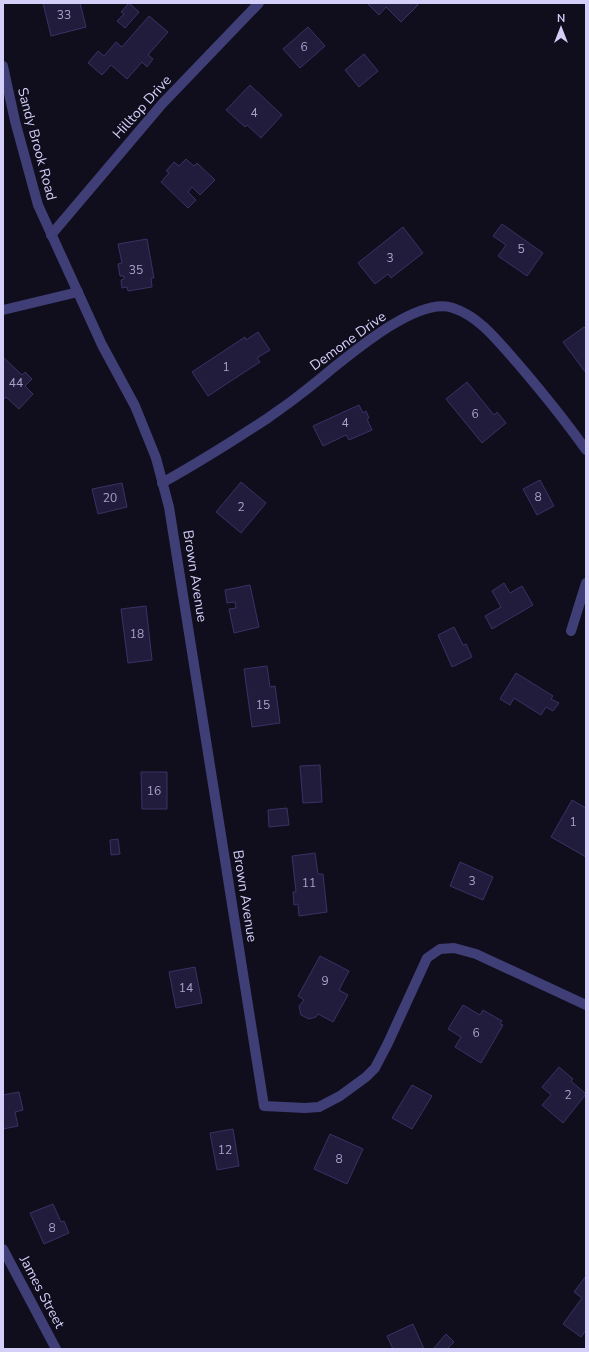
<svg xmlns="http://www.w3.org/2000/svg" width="589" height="1352" viewBox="0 0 589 1352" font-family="'Nunito Sans',sans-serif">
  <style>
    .building { fill: #221c3c; stroke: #3a3165 }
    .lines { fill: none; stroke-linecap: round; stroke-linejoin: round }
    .minor { stroke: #3f3e77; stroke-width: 10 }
    .labels { text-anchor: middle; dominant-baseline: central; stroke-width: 3.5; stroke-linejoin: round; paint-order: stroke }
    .number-label { font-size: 12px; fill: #a7a2ca }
    .street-label { font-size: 14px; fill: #d3cff9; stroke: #100e1d }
  </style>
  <rect width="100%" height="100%" fill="#100e1d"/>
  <!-- building -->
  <g class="building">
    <polygon points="43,3 80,3 86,27 51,36"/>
    <polygon points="129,3 139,12 125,28 117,21 124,14 121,12"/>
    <polygon points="367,3 416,3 418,5 401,22 386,7 379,15"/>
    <polygon points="149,16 168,32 148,55 153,59 147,67 142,62 127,79 111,65 102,75 88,63 98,51 104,56 116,42 122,47"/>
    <polygon points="308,27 325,46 300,68 283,49"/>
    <polygon points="364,54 378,71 359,87 345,70"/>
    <polygon points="250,85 282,115 261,138 247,125 245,127 226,110"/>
    <polygon points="186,159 194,166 197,163 215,180 200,195 192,187 188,192 196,200 188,208 161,182 169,173 166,171 174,162 179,166"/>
    <polygon points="502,224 543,253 527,276 498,256 506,245 493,236"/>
    <polygon points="403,227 423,253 391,278 388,274 375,284 358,263"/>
    <polygon points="147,239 154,278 151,278 152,287 128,291 127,287 122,288 121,280 124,279 124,276 120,276 118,264 122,263 118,244"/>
    <polygon points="584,327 586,329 586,373 563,342"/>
    <polygon points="258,332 270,350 257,358 260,362 208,396 192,372 245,337 246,340"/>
    <polygon points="3,357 22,375 25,372 32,379 25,386 33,394 19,409 6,397 3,400"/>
    <polygon points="467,382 494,415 497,412 506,423 482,443 446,399"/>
    <polygon points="359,405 363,413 366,411 369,418 367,419 372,430 349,440 346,435 323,446 313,426"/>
    <polygon points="540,480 554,506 537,515 523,489"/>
    <polygon points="241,482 266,503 241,533 216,512"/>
    <polygon points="122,483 127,507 98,514 92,489"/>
    <polygon points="504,583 510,593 522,586 533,605 492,629 485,616 501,607 492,591"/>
    <polygon points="250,585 259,627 234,633 229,609 236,608 235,602 227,603 225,590"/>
    <polygon points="146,606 152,660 128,663 121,609"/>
    <polygon points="454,627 463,645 466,644 472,657 452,667 438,635"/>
    <polygon points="267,666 270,687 275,686 280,723 252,727 244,669"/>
    <polygon points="516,673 553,696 551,699 559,703 553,711 546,707 541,715 514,698 510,705 500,699"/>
    <polygon points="320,765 322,802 303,803 300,766"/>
    <polygon points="141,772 167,772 167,809 142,809"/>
    <polygon points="572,800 586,808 586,857 551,837"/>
    <polygon points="287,808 289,825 269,827 268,810"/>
    <polygon points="118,839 120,854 111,855 110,840"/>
    <polygon points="315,853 318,874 323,874 327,912 299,916 298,904 294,905 293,892 296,892 292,856"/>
    <polygon points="460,862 493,877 483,900 450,886"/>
    <polygon points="320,956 349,971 339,990 348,995 333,1022 318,1014 316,1017 309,1019 301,1015 299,1006 304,1000 298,996"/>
    <polygon points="195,967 202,1003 176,1008 169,972"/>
    <polygon points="463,1005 480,1015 483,1010 502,1021 500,1024 503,1025 481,1063 455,1047 461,1037 448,1029"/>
    <polygon points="559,1067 573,1079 571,1081 586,1094 563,1123 542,1105 551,1095 542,1087"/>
    <polygon points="412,1085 432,1096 412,1129 392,1118"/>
    <polygon points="19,1092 23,1110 15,1112 18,1126 3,1129 3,1095"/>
    <polygon points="233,1129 239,1166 217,1170 210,1133"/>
    <polygon points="330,1134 363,1149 347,1184 314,1169"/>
    <polygon points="53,1204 61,1222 64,1221 69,1233 44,1244 30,1213"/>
    <polygon points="586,1276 586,1330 581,1337 563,1324 582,1298 574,1292"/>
    <polygon points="413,1324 424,1349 393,1349 387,1336"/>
    <polygon points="446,1334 454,1342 447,1349 433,1349"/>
  </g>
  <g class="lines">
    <!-- minor -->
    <g class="minor">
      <polyline points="3,66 15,121 38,205 102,345 135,406 156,458 169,507 264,1106 305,1108 319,1107 340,1096 366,1077 375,1068 388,1043 427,958 440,949 454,948 476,954 586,1005"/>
      <polyline points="51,235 162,104 259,3"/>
      <polyline points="3,310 78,292"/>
      <path d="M162,483C198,463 233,441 268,418C279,410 291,402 302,393C333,370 413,294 453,308C481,317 500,344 519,365C542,392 565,420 586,450"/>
      <polyline points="571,631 586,583"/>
      <polyline points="3,1249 56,1349"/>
    </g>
  </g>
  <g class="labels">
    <!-- number labels -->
    <g class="number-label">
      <text x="64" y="15">33</text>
      <text x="304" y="47">6</text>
      <text x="254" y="113">4</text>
      <text x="521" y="249">5</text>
      <text x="390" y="258">3</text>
      <text x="136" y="270">35</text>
      <text x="226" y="367">1</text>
      <text x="16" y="383">44</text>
      <text x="475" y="414">6</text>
      <text x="345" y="423">4</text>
      <text x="538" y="497">8</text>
      <text x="110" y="498">20</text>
      <text x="241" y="507">2</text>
      <text x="137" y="634">18</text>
      <text x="263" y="705">15</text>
      <text x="154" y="791">16</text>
      <text x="573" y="822">1</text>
      <text x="472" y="881">3</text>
      <text x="309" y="883">11</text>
      <text x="325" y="981">9</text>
      <text x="186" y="988">14</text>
      <text x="476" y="1033">6</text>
      <text x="568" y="1095">2</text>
      <text x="225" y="1150">12</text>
      <text x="339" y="1159">8</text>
      <text x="52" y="1228">8</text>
    </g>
    <!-- street labels -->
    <g class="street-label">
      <text transform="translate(142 107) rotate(-48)">Hilltop Drive</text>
      <text transform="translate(37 144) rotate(75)">Sandy Brook Road</text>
      <text transform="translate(348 341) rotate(-36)">Demone Drive</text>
      <text transform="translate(195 576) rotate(81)">Brown Avenue</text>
      <text transform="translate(245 896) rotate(81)">Brown Avenue</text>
      <text transform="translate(42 1292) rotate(62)">James Street</text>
    </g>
  </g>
  <!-- border -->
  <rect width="589" height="1352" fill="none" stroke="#d3cff9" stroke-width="8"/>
  <!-- north arrow -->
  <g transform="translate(561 28)" stroke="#100e1d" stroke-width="3" paint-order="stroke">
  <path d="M0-3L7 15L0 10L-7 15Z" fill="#d3cff9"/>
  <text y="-6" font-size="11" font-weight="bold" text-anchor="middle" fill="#d3cff9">N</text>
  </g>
</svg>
